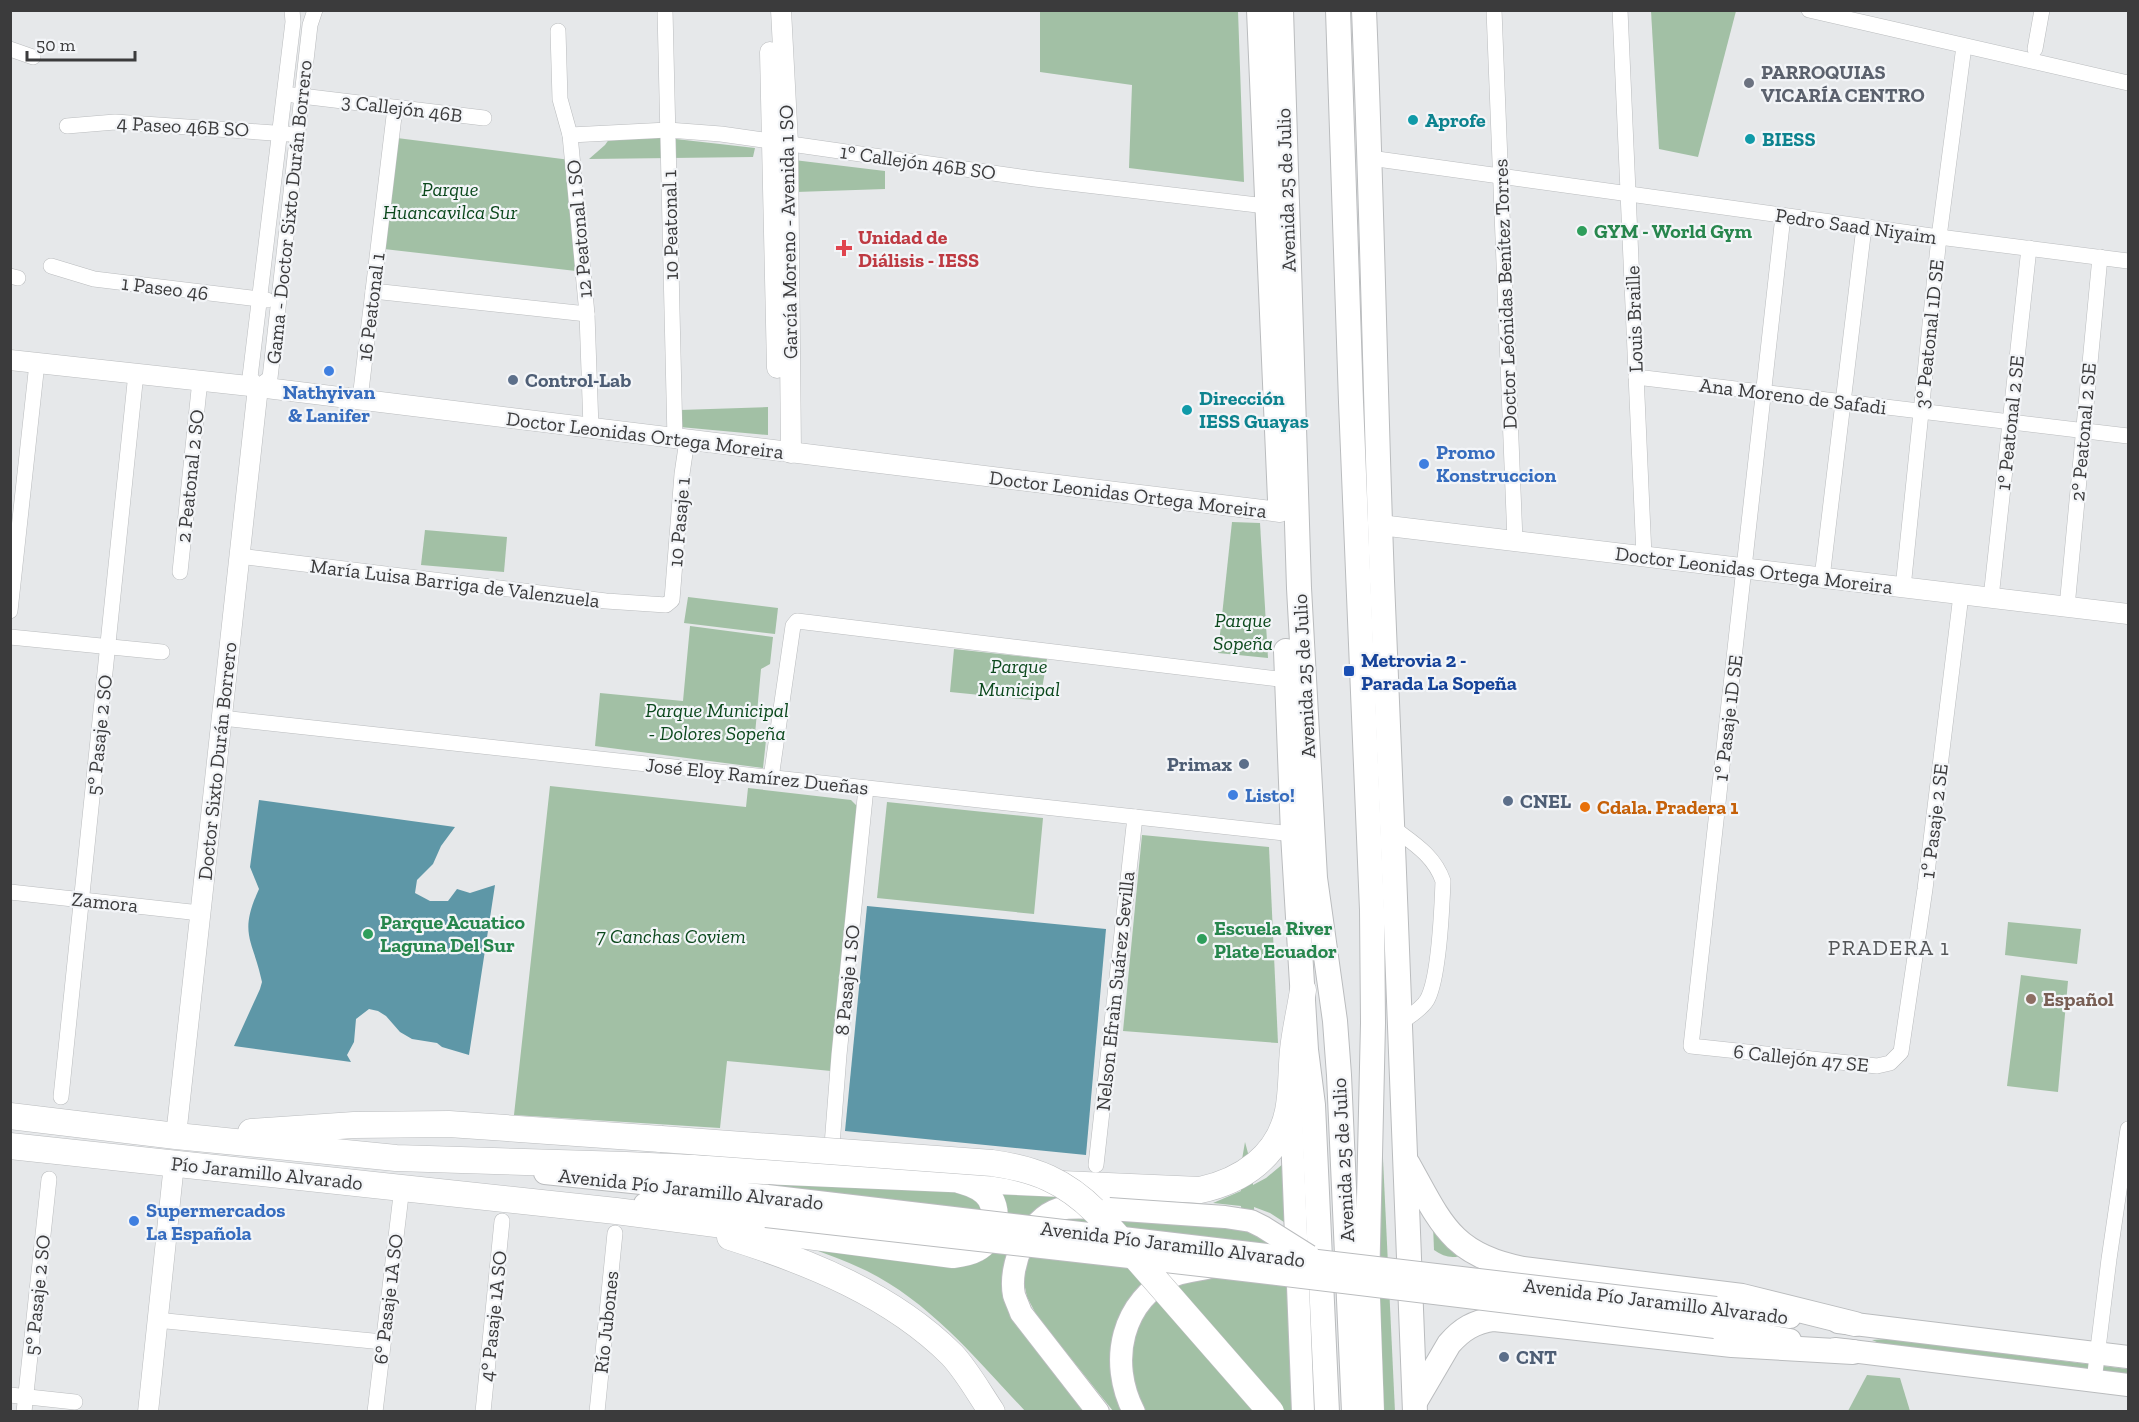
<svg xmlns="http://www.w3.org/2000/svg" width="2139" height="1422" viewBox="0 0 2139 1422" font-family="'Zilla Slab',serif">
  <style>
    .green { fill: #a2c0a5 }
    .water { fill: #5e97a7 }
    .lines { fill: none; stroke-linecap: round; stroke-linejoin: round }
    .minor-casing { stroke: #babcbe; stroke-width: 16 }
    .tertiary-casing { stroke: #babcbe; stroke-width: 21 }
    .secondary-casing { stroke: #babcbe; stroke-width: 24 }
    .primary-casing { stroke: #babcbe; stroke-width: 26 }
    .trunk-casing { stroke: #babcbe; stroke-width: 27 }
    .minor { stroke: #fff; stroke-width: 15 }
    .tertiary { stroke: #fff; stroke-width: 20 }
    .secondary { stroke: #fff; stroke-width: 22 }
    .primary { stroke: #fff; stroke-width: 24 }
    .trunk { stroke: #fff; stroke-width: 26 }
    .secondary-bridge-casing { stroke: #babcbe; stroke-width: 24; stroke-linecap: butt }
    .trunk-bridge-casing { stroke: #babcbe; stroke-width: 27; stroke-linecap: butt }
    .secondary-bridge { stroke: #fff; stroke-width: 22 }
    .trunk-bridge { stroke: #fff; stroke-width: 26 }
    .worship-dot { fill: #6b7280; stroke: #f3f5f8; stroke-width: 2 }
    .culture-dot { fill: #0f9aa8; stroke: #f3f5f8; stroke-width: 2 }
    .leisure-dot { fill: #2e9e5b; stroke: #f3f5f8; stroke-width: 2 }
    .health-dot { fill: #e0444e; stroke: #f3f5f8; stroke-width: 2 }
    .shop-dot { fill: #3f7fe0; stroke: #f3f5f8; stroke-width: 2 }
    .service-dot { fill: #5c6f8a; stroke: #f3f5f8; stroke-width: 2 }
    .transit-dot { fill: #1a4fb4; stroke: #f3f5f8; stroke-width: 2 }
    .food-dot { fill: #e8710a; stroke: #f3f5f8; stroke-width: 2 }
    .education-dot { fill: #8d6e63; stroke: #f3f5f8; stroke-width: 2 }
    .labels { text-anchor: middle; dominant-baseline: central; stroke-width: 4.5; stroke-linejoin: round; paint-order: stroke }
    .worship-label { font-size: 20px; font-weight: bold; fill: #5b616d; stroke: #f3f5f8; text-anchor: start }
    .street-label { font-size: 20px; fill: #3b3b3c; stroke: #f3f5f8 }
    .culture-label { font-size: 20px; font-weight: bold; fill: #0d838f; stroke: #f3f5f8; text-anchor: start }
    .park-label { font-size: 20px; font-style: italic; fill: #0b481c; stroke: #f3f5f8 }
    .leisure-label { font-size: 20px; font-weight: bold; fill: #27864d; stroke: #f3f5f8; text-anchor: start }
    .health-label { font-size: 20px; font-weight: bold; fill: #be3a42; stroke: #f3f5f8; text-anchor: start }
    .service-label { font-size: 20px; font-weight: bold; fill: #4e5e75; stroke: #f3f5f8; text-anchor: start }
    .shop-label { font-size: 20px; font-weight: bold; fill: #366cbe; stroke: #f3f5f8; text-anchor: start }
    .transit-label { font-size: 20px; font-weight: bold; fill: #164399; stroke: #f3f5f8; text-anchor: start }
    .food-label { font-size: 20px; font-weight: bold; fill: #c56008; stroke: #f3f5f8; text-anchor: start }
    .education-label { font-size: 20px; font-weight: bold; fill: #785e54; stroke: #f3f5f8; text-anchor: start }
    .quarter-label { font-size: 22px; letter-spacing: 1.5px; fill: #545658; stroke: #f3f5f8 }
  </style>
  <rect width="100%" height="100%" fill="#e6e8ea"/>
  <!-- green -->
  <g class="green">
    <polygon points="1040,11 1238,11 1244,182 1129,168 1132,85 1040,72"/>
    <polygon points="1651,11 1736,11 1698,157 1659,149"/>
    <polygon points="614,132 755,148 753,157 589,159 605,145"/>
    <polygon points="397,138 578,161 576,271 384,249"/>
    <polygon points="794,160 885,171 885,189 796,192"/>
    <polygon points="768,407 768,435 680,427 680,410"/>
    <polygon points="1232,522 1260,523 1268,658 1218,653"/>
    <polygon points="425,530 507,537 504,572 421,565"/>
    <polygon points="688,597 778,608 775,634 684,623"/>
    <polygon points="690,626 773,637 770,664 761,669 755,734 766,740 763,768 595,746 600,693 683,701"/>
    <polygon points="954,649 1047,659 1040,701 950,692"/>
    <polygon points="550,786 746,807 748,788 851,800 860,809 831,1071 727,1061 720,1128 514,1115"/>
    <polygon points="887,802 1043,818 1034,914 877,898"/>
    <polygon points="1142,835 1269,847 1278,1043 1123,1031"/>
    <polygon points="2008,922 2081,929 2077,964 2005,955"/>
    <polygon points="2021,975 2068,981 2058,1092 2007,1086"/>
    <polygon points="1381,1117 1395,1412 1384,1411 1377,1223"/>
    <polygon points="1245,1142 1252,1168 1253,1185 1266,1178 1284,1163 1287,1224 1270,1213 1254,1207 1255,1233 1285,1252 1296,1411 1113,1411 1037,1316 1027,1297 1023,1278 1027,1261 1063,1219 1075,1214 1242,1228 1241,1206 1213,1203 1241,1191 1240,1171"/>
    <polygon points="749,1180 953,1188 975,1197 984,1213 749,1186"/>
    <path d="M995,1185L1061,1195L1039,1208L1004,1277L1086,1411H1025C977,1360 931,1303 867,1271C844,1260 818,1251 794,1242L961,1265Z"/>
    <path d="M1433,1225L1464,1255C1452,1259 1444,1257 1434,1250Z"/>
    <polygon points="1887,1339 2128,1369 2128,1377 1886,1346 1872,1340"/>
    <polygon points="1867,1375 1900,1378 1910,1411 1848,1411"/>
  </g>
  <!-- water -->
  <g class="water">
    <path d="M259,800L455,827L441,846L433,864L417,880L415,893L430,901H448L457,889L470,893L495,885L469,1055L442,1047L437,1043L412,1039L400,1032L386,1016L378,1011L369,1009L356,1019L354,1042L347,1055L351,1062L234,1046L260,989L262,982C253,939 238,935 259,889L250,867Z"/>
    <polygon points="867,906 1106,929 1086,1155 845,1131"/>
  </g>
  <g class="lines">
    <defs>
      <g id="minor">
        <polyline points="292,10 293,22 250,377 258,387 270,378 310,25 315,10"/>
        <polyline points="665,10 675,439"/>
        <polyline points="1494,10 1515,541"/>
        <polyline points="1620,10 1644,556"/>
        <polyline points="1809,10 2128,83"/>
        <polyline points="558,31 560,99 570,135 587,314 591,428"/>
        <polyline points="10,49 33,57"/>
        <polyline points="2035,49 2042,10"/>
        <polyline points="293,95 484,118"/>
        <polyline points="67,126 115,122 288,134"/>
        <polyline points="570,135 668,130 721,134 1035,179 1266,206"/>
        <polyline points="1370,158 1939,237 2128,261"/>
        <polyline points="1783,216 1691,1046 1877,1066 1890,1063 1901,1052 1925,889 1961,595"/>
        <polyline points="51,266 94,279 267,300"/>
        <polyline points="10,276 18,278"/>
        <polyline points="373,291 587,314"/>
        <polyline points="1636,377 2128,436"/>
        <polyline points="360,399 395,108"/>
        <polyline points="239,556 606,601 666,605 672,600 682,474 687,440"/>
        <polyline points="180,572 200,380"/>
        <polyline points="1822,578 1864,227"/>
        <polyline points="1903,588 1939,237 1964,46"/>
        <polyline points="1991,598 2029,248"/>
        <polyline points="2067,607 2100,257"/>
        <polyline points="10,611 37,363"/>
        <polyline points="10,637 162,652"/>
        <polyline points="222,718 1293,834"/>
        <polyline points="771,778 793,626 797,621 1287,680"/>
        <path d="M1392,827C1413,843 1434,855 1443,881C1442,908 1439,979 1427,1000C1421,1010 1408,1017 1399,1024"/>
        <polyline points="10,892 200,913"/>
        <polyline points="61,1097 136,373"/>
        <polyline points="831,1158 839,1055 866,788"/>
        <polyline points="1096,1165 1135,817"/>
        <polyline points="156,1320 383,1342"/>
        <polyline points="2094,1381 2109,1259 2128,1129"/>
        <polyline points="10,1395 75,1402"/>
        <polyline points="24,1412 49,1179"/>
        <polyline points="375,1412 402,1187"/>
        <polyline points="483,1412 502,1221"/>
        <polyline points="597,1412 615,1233"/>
      </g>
      <g id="tertiary">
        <polyline points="781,10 788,143 791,453"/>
        <polyline points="770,52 777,368"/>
        <polyline points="10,360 258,387 1280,512"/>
        <polyline points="1380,525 2128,614"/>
        <polyline points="176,1136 258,387"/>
        <polyline points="148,1412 174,1164"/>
      </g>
      <g id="secondary">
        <polyline points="1291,1110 1303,1412"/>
        <polyline points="545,1173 767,1196"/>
        <polyline points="645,1204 766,1216"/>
        <polyline points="1716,1308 1790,1317"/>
        <polyline points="1838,1322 2128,1357"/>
        <polyline points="1715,1327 1790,1340"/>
        <polyline points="1835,1349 2128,1385"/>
        <path d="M1098,1412L1021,1313C1019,1307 1016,1301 1014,1295C1008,1265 1028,1219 1059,1209C1073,1206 1088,1208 1102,1208"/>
        <path d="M1134,1412C1108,1362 1121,1300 1175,1275C1185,1271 1197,1270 1207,1268"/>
      </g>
      <g id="primary">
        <polyline points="1259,10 1280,500"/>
        <polyline points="1281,10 1299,588 1315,878 1335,1021 1339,1075 1354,1412"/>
        <polyline points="1338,10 1351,402 1372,910 1373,1023 1367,1288"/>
        <path d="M1364,10C1372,201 1375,391 1382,581C1393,858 1406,1135 1415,1412"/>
        <polyline points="1286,651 1293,834 1306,1050 1313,1105 1327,1412"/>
        <path d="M1408,1164C1441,1223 1451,1255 1523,1269L1742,1296L1855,1324"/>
        <path d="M1415,1402L1449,1344C1462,1329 1474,1322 1494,1319L1732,1345L1853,1352"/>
      </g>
      <g id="trunk">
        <path d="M10,1116L176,1136L396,1158L626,1165L1200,1190C1242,1181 1279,1156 1288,1111C1292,1091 1291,1070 1293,1050C1295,1030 1300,1010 1303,990"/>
        <polyline points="251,1132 354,1125 449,1124 661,1139"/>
        <path d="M10,1146L616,1211L953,1255C961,1254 969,1253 976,1249C993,1240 1000,1215 990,1198C984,1189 973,1184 962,1181"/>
        <path d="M730,1237C809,1262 892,1295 952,1355C967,1371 979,1393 992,1412"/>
        <polyline points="1367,1298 1371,1412"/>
      </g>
    </defs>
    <!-- minor casing -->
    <use href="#minor" class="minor-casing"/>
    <!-- tertiary casing -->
    <use href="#tertiary" class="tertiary-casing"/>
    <!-- secondary casing -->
    <use href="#secondary" class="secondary-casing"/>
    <!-- primary casing -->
    <use href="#primary" class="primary-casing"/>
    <!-- trunk casing -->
    <use href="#trunk" class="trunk-casing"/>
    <!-- minor -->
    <use href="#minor" class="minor"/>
    <!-- tertiary -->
    <use href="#tertiary" class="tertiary"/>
    <!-- secondary -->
    <use href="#secondary" class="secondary"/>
    <!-- primary -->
    <use href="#primary" class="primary"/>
    <!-- trunk -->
    <use href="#trunk" class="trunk"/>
    <defs>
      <g id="secondary-bridge">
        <polyline points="767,1196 1716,1308"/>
        <polyline points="1109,1209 1225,1217 1251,1221 1263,1227 1309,1256"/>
        <polyline points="766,1216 1218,1267 1715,1327"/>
      </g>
      <path id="trunk-bridge" d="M661,1139L992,1163C1035,1169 1065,1181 1096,1212L1271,1412"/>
    </defs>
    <!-- secondary-bridge casing -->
    <use href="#secondary-bridge" class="secondary-bridge-casing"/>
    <!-- trunk-bridge casing -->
    <use href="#trunk-bridge" class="trunk-bridge-casing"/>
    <!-- secondary-bridge -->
    <use href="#secondary-bridge" class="secondary-bridge"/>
    <!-- trunk-bridge -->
    <use href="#trunk-bridge" class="trunk-bridge"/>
  </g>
  <!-- markers -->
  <circle class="worship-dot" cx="1749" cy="83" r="6"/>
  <g class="culture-dot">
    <circle cx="1413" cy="120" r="6"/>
    <circle cx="1750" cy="139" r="6"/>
    <circle cx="1187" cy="410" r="6"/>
  </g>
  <g class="leisure-dot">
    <circle cx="1582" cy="231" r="6"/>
    <circle cx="368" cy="934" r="6"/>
    <circle cx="1202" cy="939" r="6"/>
  </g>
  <path class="health-dot" d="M841 239h6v6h6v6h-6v6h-6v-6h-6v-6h6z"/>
  <g class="shop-dot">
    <circle cx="329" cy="371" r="6"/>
    <circle cx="1424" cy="464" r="6"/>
    <circle cx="1233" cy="795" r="6"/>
    <circle cx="134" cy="1221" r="6"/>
  </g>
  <g class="service-dot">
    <circle cx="513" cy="380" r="6"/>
    <circle cx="1244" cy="764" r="6"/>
    <circle cx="1508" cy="801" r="6"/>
    <circle cx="1504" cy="1357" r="6"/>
  </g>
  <rect class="transit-dot" x="1343" y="665" width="12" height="12" rx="3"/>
  <circle class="food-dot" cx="1585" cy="807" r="6"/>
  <circle class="education-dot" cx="2031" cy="999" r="6"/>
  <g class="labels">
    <!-- worship labels -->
    <g class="worship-label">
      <text x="1761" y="72">PARROQUIAS<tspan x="1761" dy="23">VICARÍA CENTRO</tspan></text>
    </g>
    <!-- street labels -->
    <g class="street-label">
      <text transform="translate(402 108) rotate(7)">3 Callejón 46B</text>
      <text transform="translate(183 126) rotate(3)">4 Paseo 46B SO</text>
      <text transform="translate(918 162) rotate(8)">1° Callejón 46B SO</text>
      <text transform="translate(1286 190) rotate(-92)">Avenida 25 de Julio</text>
      <text transform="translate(289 212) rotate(-84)">Gama - Doctor Sixto Durán Borrero</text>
      <text transform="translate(670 225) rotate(-91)">10 Peatonal 1</text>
      <text transform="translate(1856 226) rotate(8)">Pedro Saad Niyaim</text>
      <text transform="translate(579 229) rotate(-95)">12 Peatonal 1 SO</text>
      <text transform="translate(788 232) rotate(-91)">García Moreno - Avenida 1 SO</text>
      <text transform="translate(165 288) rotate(7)">1 Paseo 46</text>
      <text transform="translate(1505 294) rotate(-92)">Doctor Leónidas Benítez Torres</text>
      <text transform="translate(371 307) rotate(-83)">16 Peatonal 1</text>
      <text transform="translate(1634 319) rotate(-92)">Louis Braille</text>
      <text transform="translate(1929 334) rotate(-84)">3° Peatonal 1D SE</text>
      <text transform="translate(1793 396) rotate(7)">Ana Moreno de Safadi</text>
      <text transform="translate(2010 423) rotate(-84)">1° Peatonal 2 SE</text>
      <text transform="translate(2083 432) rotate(-85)">2° Peatonal 2 SE</text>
      <text transform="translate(645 435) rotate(7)">Doctor Leonidas Ortega Moreira</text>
      <text transform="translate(190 476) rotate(-84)">2 Peatonal 2 SO</text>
      <text transform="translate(1128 494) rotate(7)">Doctor Leonidas Ortega Moreira</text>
      <text transform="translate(679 522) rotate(-85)">10 Pasaje 1</text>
      <text transform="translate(1754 570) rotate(7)">Doctor Leonidas Ortega Moreira</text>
      <text transform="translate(455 583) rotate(7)">María Luisa Barriga de Valenzuela</text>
      <text transform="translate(1304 676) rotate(-93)">Avenida 25 de Julio</text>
      <text transform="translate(1728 718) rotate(-83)">1º Pasaje 1D SE</text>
      <text transform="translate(99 735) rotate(-84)">5° Pasaje 2 SO</text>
      <text transform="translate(217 761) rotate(-84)">Doctor Sixto Durán Borrero</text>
      <text transform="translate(757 776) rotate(6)">José Eloy Ramírez Dueñas</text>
      <text transform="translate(1934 821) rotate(-83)">1º Pasaje 2 SE</text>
      <text transform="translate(105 902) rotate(6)">Zamora</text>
      <text transform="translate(847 980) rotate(-84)">8 Pasaje 1 SO</text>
      <text transform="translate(1115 991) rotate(-84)">Nelson Efraìn Suárez Sevilla</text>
      <text transform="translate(1801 1058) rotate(6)">6 Callejón 47 SE</text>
      <text transform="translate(1343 1160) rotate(-93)">Avenida 25 de Julio</text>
      <text transform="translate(267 1173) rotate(6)">Pío Jaramillo Alvarado</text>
      <text transform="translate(691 1189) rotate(6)">Avenida Pío Jaramillo Alvarado</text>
      <text transform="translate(1173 1244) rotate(7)">Avenida Pío Jaramillo Alvarado</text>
      <text transform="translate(37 1295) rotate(-84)">5° Pasaje 2 SO</text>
      <text transform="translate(388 1299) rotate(-83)">6° Pasaje 1A SO</text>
      <text transform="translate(1656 1301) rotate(7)">Avenida Pío Jaramillo Alvarado</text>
      <text transform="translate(493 1316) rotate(-84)">4° Pasaje 1A SO</text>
      <text transform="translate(606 1322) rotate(-84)">Río Jubones</text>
    </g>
    <!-- culture labels -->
    <g class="culture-label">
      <text x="1425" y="120">Aprofe</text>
      <text x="1762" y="139">BIESS</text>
      <text x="1199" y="398">Dirección<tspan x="1199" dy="23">IESS Guayas</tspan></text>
    </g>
    <!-- park labels -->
    <g class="park-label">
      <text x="450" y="189">Parque<tspan x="450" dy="23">Huancavilca Sur</tspan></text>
      <text x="1243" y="620">Parque<tspan x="1243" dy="23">Sopeña</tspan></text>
      <text x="1019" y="666">Parque<tspan x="1019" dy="23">Municipal</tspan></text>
      <text x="717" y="710">Parque Municipal<tspan x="717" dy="23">- Dolores Sopeña</tspan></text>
      <text x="671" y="936">7 Canchas Coviem</text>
    </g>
    <!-- leisure labels -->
    <g class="leisure-label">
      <text x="1594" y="231">GYM - World Gym</text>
      <text x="380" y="922">Parque Acuatico<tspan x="380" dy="23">Laguna Del Sur</tspan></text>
      <text x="1214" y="928">Escuela River<tspan x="1214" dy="23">Plate Ecuador</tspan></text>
    </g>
    <!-- health labels -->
    <g class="health-label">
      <text x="858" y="237">Unidad de<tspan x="858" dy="23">Diálisis - IESS</tspan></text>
    </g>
    <!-- service labels -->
    <g class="service-label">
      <text x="525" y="380">Control-Lab</text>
      <text x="1232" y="764" text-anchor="end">Primax</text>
      <text x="1520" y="801">CNEL</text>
      <text x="1516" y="1357">CNT</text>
    </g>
    <!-- shop labels -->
    <g class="shop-label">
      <text x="329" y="392" text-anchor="middle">Nathyivan<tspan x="329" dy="23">&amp; Lanifer</tspan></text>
      <text x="1436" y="452">Promo<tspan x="1436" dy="23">Konstruccion</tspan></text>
      <text x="1245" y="795">Listo!</text>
      <text x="146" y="1210">Supermercados<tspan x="146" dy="23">La Española</tspan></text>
    </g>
    <!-- transit labels -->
    <g class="transit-label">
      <text x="1361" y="660">Metrovia 2 -<tspan x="1361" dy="23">Parada La Sopeña</tspan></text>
    </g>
    <!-- food labels -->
    <g class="food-label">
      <text x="1597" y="807">Cdala. Pradera 1</text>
    </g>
    <!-- education labels -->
    <g class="education-label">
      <text x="2043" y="999">Español</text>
    </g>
    <!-- quarter labels -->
    <g class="quarter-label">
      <text x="1889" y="947">PRADERA 1</text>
    </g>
  </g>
  <!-- border -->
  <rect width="2139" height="1422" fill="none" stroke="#3b3b3c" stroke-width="24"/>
  <!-- scale -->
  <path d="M27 51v9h108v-9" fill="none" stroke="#3b3b3c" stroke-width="3"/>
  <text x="36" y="51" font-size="18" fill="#3b3b3c" stroke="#f3f5f8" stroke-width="4.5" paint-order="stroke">50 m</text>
</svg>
